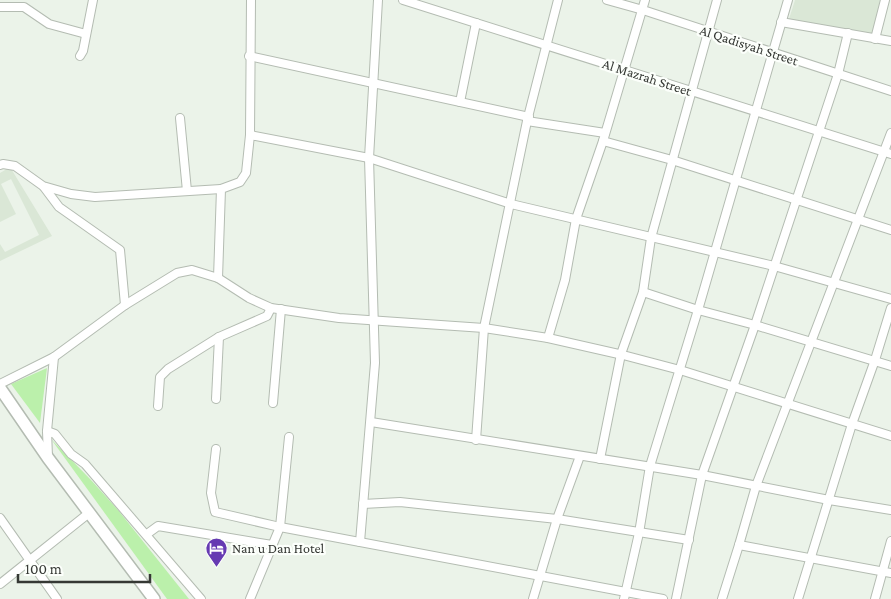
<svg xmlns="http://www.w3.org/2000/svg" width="891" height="599" viewBox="0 0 891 599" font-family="'Crimson Pro',serif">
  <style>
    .built { fill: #dae7d6 }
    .green { fill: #bbf0ab }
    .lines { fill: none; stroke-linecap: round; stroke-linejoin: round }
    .street-casing { stroke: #b4bcb2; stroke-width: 10 }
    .secondary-casing { stroke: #b4bcb2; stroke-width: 14 }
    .street { stroke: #fff; stroke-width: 8 }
    .secondary { stroke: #fff; stroke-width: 11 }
    .labels { text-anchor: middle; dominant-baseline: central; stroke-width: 4.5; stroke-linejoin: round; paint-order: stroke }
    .street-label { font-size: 14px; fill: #353834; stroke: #fcfffb }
    .poi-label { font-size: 14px; fill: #353834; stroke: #fcfffb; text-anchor: start }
  </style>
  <rect width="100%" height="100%" fill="#ebf3e9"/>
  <!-- built -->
  <g class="built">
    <polygon points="795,0 880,0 872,35 789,19"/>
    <polygon points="10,167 52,236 0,261 0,244 5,252 39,235 11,179 1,184 16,214 0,222 0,173"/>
  </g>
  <!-- green -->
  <g class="green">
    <polygon points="47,368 40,423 11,384"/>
    <polygon points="51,439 91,480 118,510 189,599 167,599"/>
  </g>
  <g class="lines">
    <defs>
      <g id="street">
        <polyline points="403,0 891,154"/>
        <polyline points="607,0 643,10 891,91"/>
        <polyline points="0,7 24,7 49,24 86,34"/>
        <polyline points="781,22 891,41"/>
        <polyline points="875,39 885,0"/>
        <polyline points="80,56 83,51 93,0"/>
        <polyline points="249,56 529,117"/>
        <polyline points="460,102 476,23"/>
        <polyline points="180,118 187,191"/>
        <polyline points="527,121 605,133"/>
        <polyline points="250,135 369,158 511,204 774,266 891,299"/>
        <polyline points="603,141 672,160 891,230"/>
        <polyline points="0,165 3,164 15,166 43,186 71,194 95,197 221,189"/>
        <polyline points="44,187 59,207 120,250 125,305"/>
        <polyline points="218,278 221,189 240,182 246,173 250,135 251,0"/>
        <polyline points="643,292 698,310 755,325 891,366"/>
        <polyline points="548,338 565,280 576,219 603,141 645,0"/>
        <polyline points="0,384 54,357 125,305 177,273 192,270 218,278 249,298 271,308 339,318 484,328 548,338 623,355 680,370 891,436"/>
        <polyline points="216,399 219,337"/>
        <polyline points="273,403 281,309"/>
        <polyline points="158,406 160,377 168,369 219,337 267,316 271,308"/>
        <polyline points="371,422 702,475 829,500 891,510"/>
        <polyline points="47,431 55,434 71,454 85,464 201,599"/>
        <polyline points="476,440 484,328 527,121 558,0"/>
        <polyline points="216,449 211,493 215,512 280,527 663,599"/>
        <polyline points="48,457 47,431 54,357"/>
        <polyline points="600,459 621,354 643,292 651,238 717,0"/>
        <polyline points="363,504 400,502 557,519 689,540"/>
        <polyline points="0,518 57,599"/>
        <polyline points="147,534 158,526 272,545"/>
        <polyline points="360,542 375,363 369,158 378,0"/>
        <polyline points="739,545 891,573"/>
        <polyline points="0,584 89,513"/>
        <polyline points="250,599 280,527 289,437"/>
        <polyline points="533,599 557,519 580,456"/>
        <polyline points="624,599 639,533 650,466 698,310 788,0"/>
        <polyline points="676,599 702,475 755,325 838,74 848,33"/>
        <polyline points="722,599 739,545 756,486 891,133"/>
        <polyline points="798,599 852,424 875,360 891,308"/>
        <polyline points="875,599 891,541"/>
      </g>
      <polyline id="secondary" points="0,388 48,458 154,599"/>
    </defs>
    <!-- street casing -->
    <use href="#street" class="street-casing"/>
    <!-- secondary casing -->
    <use href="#secondary" class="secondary-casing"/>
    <!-- street -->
    <use href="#street" class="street"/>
    <!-- secondary -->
    <use href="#secondary" class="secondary"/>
  </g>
  <!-- icons -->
  <defs>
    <symbol id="hotel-pin" viewBox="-11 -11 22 30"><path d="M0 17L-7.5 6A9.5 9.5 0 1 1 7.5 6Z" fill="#663ab2" stroke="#fcfffb"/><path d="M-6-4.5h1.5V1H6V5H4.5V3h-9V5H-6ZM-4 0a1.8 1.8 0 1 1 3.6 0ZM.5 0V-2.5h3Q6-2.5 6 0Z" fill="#fff"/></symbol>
  </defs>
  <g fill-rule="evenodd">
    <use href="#hotel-pin" x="204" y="536" width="25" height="34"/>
  </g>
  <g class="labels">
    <!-- street labels -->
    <g class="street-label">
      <text transform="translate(749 45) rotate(18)">Al Qadisyah Street</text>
      <text transform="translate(647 77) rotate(18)">Al Mazrah Street</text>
    </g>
    <!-- poi labels -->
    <g class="poi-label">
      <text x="232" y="548">Nan u Dan Hotel</text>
    </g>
  </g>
  <!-- scale -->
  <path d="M18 574v8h132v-8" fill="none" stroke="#353834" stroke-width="2.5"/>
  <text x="25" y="574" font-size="15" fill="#353834" stroke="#fcfffb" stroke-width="4" paint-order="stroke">100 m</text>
</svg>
